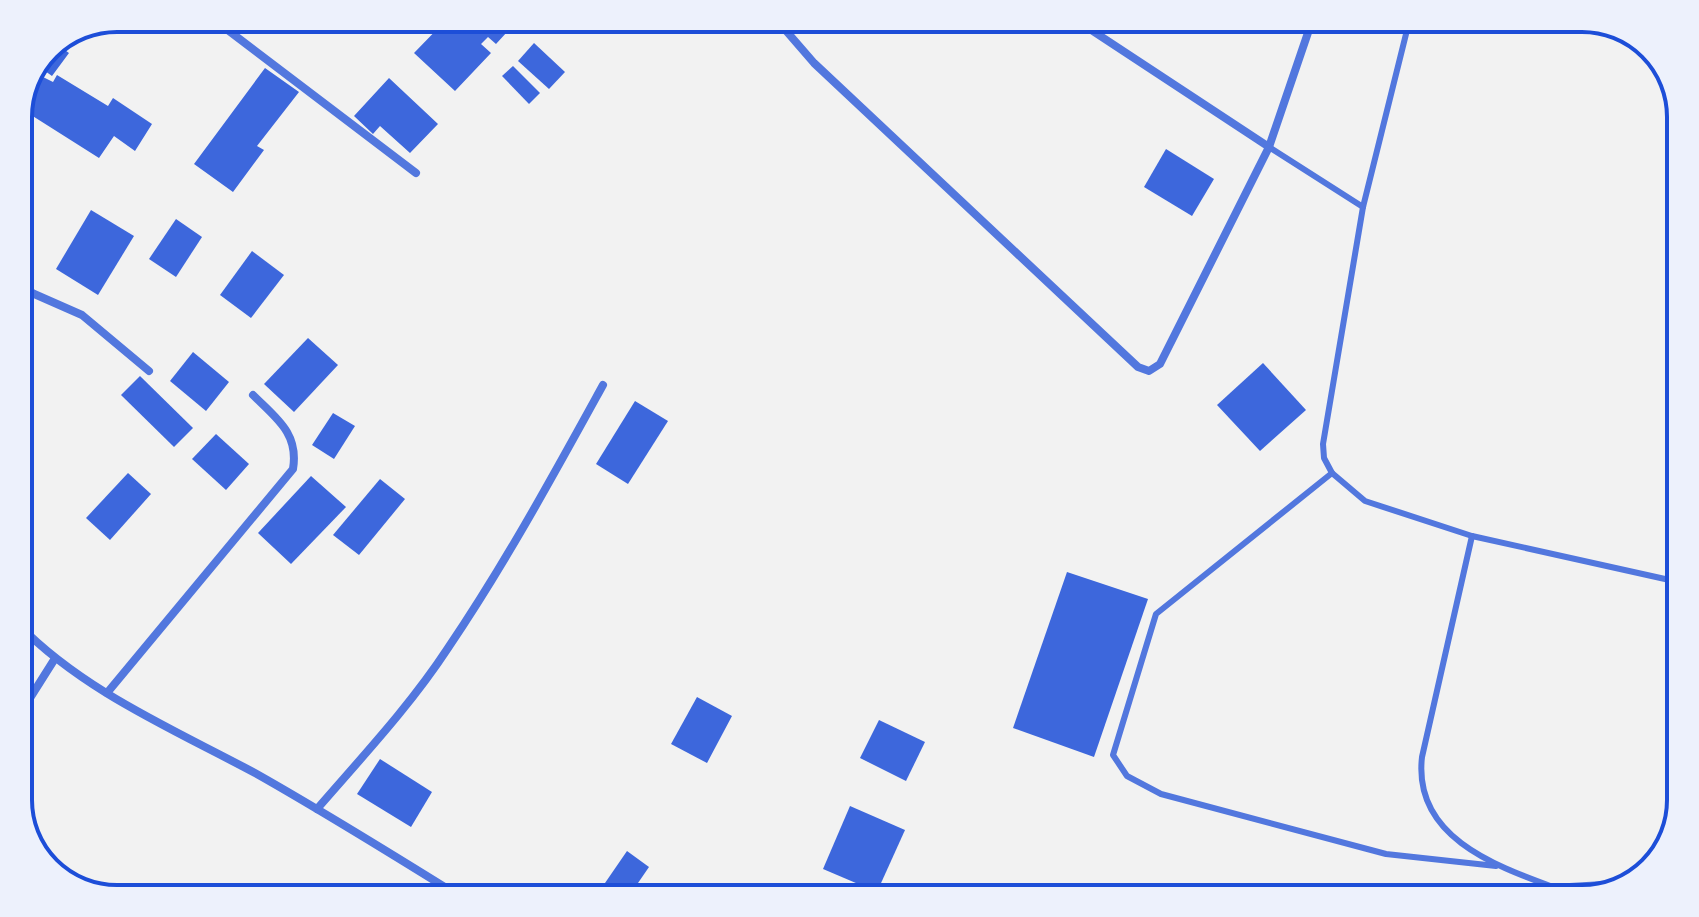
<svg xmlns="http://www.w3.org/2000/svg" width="1699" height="917" viewBox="0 0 1699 917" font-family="Overpass,sans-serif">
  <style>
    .building { fill: #3d67dc }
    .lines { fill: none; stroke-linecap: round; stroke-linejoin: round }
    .service { stroke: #5277de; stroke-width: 6 }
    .minor { stroke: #5277de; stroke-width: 8 }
    .rim { fill: none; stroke: #1d4ed8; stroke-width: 4 }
  </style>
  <rect width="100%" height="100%" fill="#f2f2f2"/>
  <!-- building -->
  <g class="building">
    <polygon points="448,18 520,18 496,44 488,37 481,44 491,53 455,91 414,53"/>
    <polygon points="63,40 59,46 69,53 52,76 38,66 47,47"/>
    <polygon points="534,43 565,72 549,89 518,61"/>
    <polygon points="513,66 540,93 529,104 502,76"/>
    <polygon points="265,68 299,92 257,146 264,150 233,192 194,164"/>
    <polygon points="35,73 53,82 57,75 108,106 113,98 152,124 135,151 114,136 99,158 20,108"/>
    <polygon points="389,78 438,124 410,153 380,126 373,134 354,116"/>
    <polygon points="1166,149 1214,179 1192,216 1144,187"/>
    <polygon points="91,210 134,236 98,295 56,269"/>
    <polygon points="176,219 202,237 176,277 149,259"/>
    <polygon points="252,251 284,275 251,318 220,295"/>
    <polygon points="308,338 338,365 294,412 264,384"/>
    <polygon points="193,352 229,382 206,411 170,381"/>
    <polygon points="1263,363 1306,410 1260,451 1217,405"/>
    <polygon points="140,376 193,428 174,447 121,395"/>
    <polygon points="635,401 668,421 628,484 596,464"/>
    <polygon points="333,413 355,426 334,459 312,445"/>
    <polygon points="216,434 249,464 226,490 192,459"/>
    <polygon points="128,473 151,494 110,540 86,518"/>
    <polygon points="311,476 346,507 291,564 258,533"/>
    <polygon points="380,479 405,499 359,555 333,535"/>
    <polygon points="1067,572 1148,599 1094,757 1013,728"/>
    <polygon points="697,697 732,716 707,763 671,744"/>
    <polygon points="879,720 925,742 906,781 860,758"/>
    <polygon points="380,759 432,792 411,827 357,794"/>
    <polygon points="850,806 905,830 877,892 823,869"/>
    <polygon points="627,851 649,867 627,899 594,899"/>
  </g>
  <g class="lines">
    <!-- service -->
    <g class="service">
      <polyline points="1410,18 1363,207 1323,444 1324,458 1332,473 1365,501 1472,536 1674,581"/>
      <polyline points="1269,147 1363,207"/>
      <polyline points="1332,473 1156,614 1113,755 1127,776 1161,794 1386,854 1496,866"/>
      <path d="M1472,536L1422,757C1413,836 1493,865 1553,887"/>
      <polyline points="1551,899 1553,887 1637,882"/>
    </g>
    <!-- minor -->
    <g class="minor">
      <polyline points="212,18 416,173"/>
      <polyline points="775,18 814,63 1138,367 1149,371 1160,364 1269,147 1313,18"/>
      <polyline points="1073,18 1269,147"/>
      <polyline points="18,283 32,293 82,315 149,371"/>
      <polyline points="18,311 32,293"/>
      <path d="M18,624C83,691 173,729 255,773C326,813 395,856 464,899"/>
      <path d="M107,693L293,469C299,433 276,418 253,395"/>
      <polyline points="18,717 54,660"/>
      <path d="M317,809C362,757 410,706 448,648C505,564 554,474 603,385"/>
    </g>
  </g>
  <!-- crop -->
  <path d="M0 0H1699V917H0ZM117 32H1582A85 85 0 0 1 1667 117V800A85 85 0 0 1 1582 885H117A85 85 0 0 1 32 800V117A85 85 0 0 1 117 32Z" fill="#edf1fc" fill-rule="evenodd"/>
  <path class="rim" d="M117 32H1582A85 85 0 0 1 1667 117V800A85 85 0 0 1 1582 885H117A85 85 0 0 1 32 800V117A85 85 0 0 1 117 32Z"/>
</svg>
